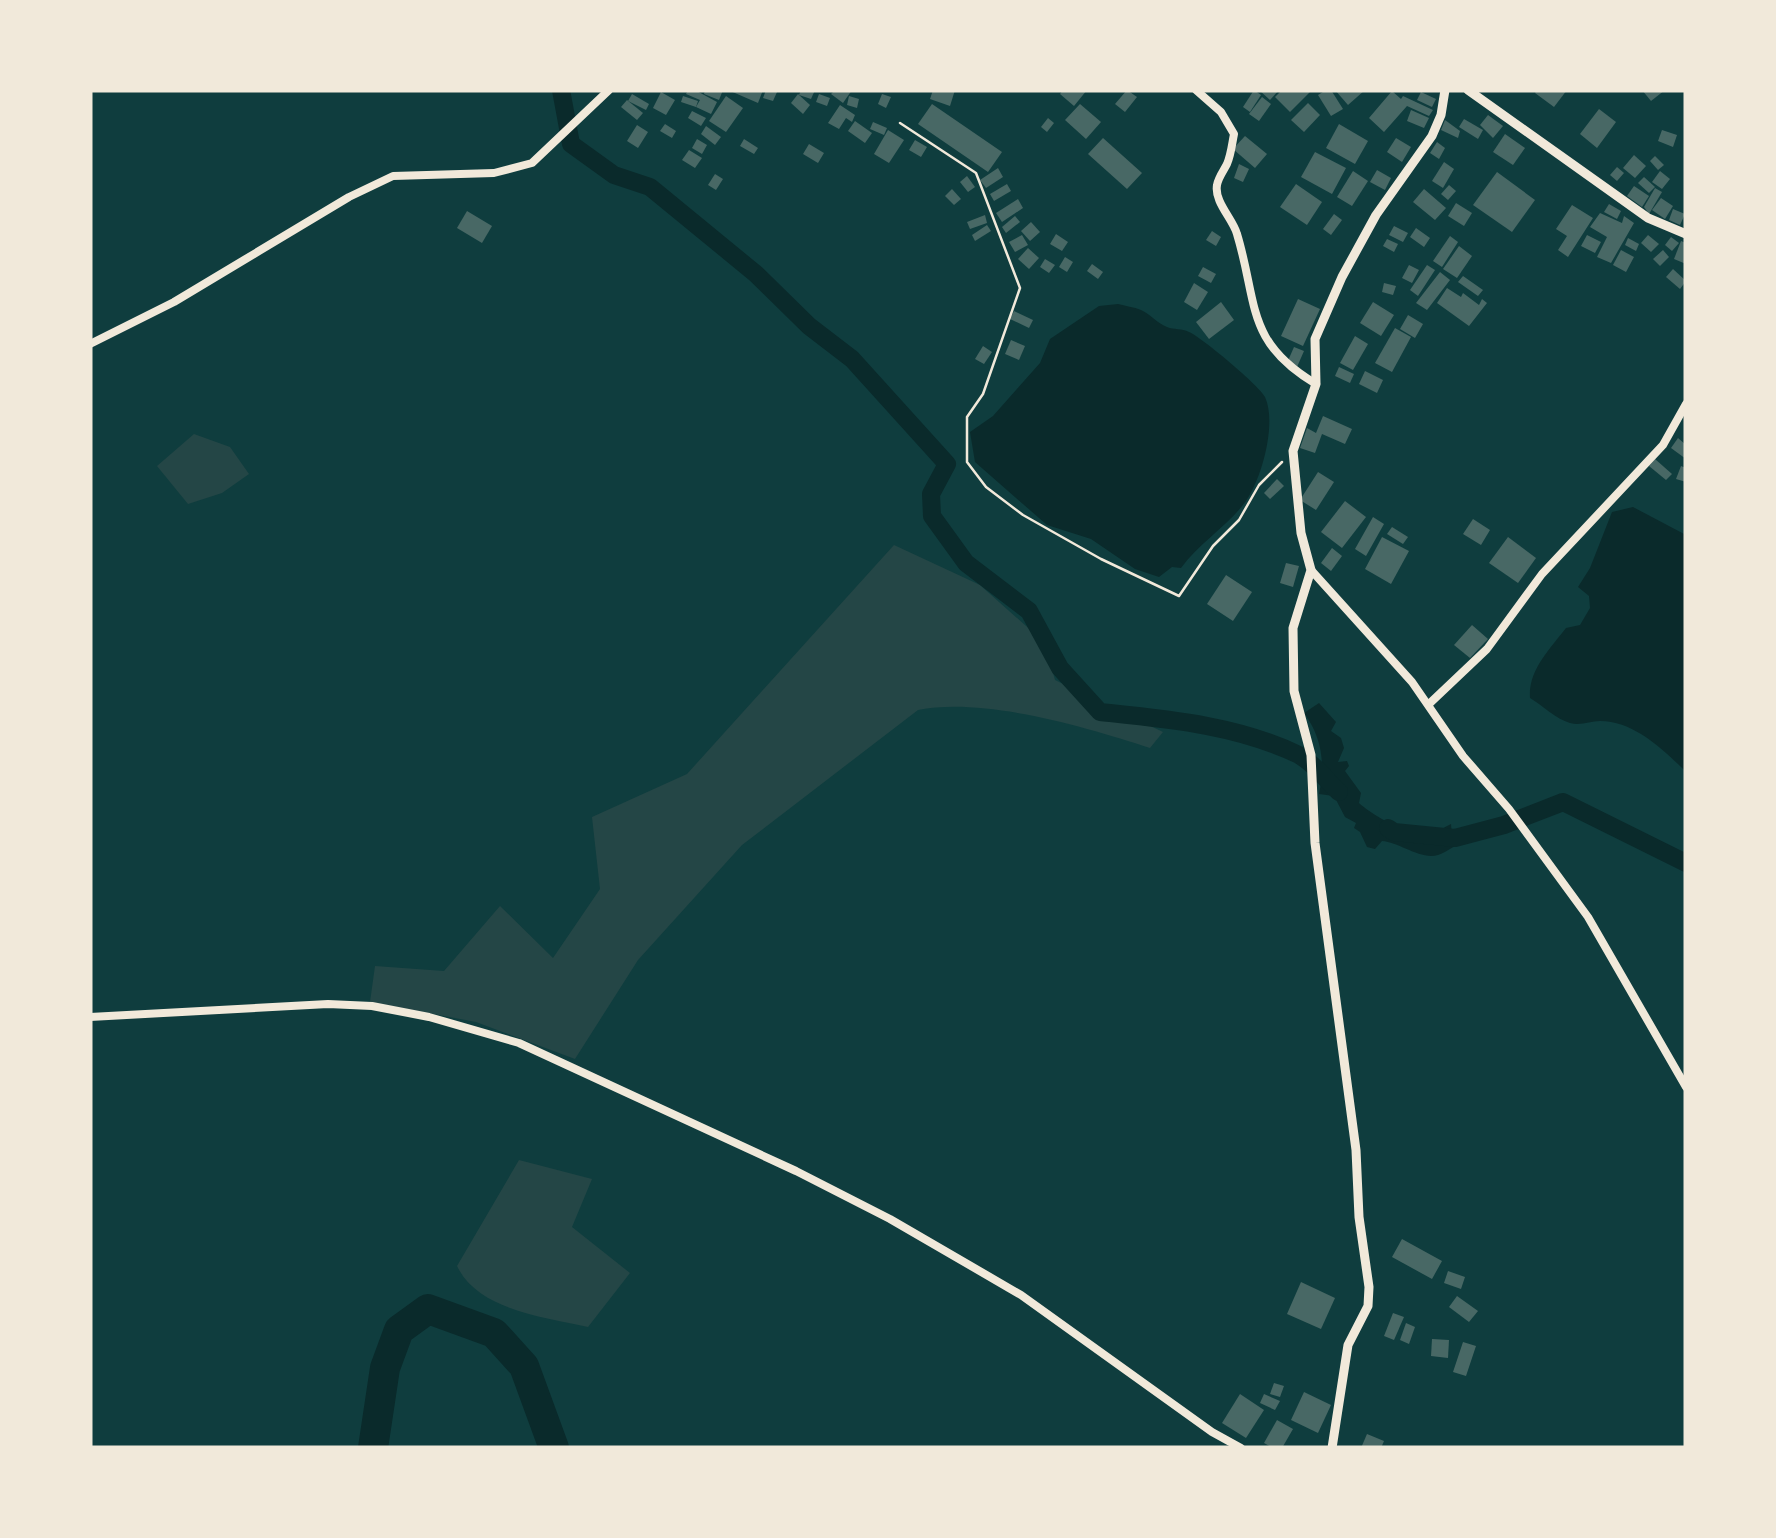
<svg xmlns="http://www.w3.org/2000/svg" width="1776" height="1538" viewBox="0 0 1776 1538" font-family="Inter,sans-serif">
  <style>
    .green { fill: #244646 }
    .water { fill: #0a2a2b }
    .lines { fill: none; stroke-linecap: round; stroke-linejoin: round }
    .canal { stroke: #0a2a2b; stroke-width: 18 }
    .river { stroke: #0a2a2b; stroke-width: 30 }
    .building { fill: #486865 }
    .path { stroke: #f1e9da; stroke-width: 2.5 }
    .minor { stroke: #f1e9da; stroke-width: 8 }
    .tertiary { stroke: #f1e9da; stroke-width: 9 }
  </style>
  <rect width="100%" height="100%" fill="#0f3d3e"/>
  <!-- green -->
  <g class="green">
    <polygon points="194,434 230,447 249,474 222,493 188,504 157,466"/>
    <path d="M894,545L980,585L1045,643L1055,680L1163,732L1150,748C1086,727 984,697 918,710L742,845L638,960L575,1059L476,1022L370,1002L375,966L444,971L500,906L553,958L600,889L592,817L687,774Z"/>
    <path d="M519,1160L592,1179L572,1227L630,1273L588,1327C543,1317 478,1310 457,1266Z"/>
  </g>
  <!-- water -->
  <g class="water">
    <path d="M1118,304C1125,306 1134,307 1141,310C1150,314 1157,323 1167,327C1174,330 1182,328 1189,332C1200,336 1261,387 1265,397C1277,423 1262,478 1246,501C1228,526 1200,542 1181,568L1172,567L1159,577L1135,569L1091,539L1047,525L975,462L970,432L993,416L1040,363L1050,339L1099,306Z"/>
    <path d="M1633,507L1686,535V772C1664,750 1634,721 1600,721C1590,721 1581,726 1570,723C1556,719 1542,705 1530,698C1528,670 1550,649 1566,628L1580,625L1590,608L1589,596L1578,587L1590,568L1612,512Z"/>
    <path d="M1319,703L1336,722L1331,731L1341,738L1344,748L1338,762L1347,761L1349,766L1345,771L1361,793L1359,803C1368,812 1415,841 1429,836C1436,833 1444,827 1451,824L1452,837L1461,844C1453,846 1445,853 1438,855C1420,860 1399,842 1382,841L1375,849L1367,847L1360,832L1354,828L1356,823L1345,817L1334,796L1319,794C1325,765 1323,739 1304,713Z"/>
  </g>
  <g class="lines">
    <!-- canal -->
    <g class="canal">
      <path d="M561,90L571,144L614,175L650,187L756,274L809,326L852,359L947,464L931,494L932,516L966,563L1029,611L1060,668L1100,712C1167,719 1237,725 1299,755C1314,763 1327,781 1339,792"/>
      <polyline points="1388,828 1394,832 1455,838 1504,825 1563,802 1686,863"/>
    </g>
    <!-- river -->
    <polyline class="river" points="373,1448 385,1368 399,1330 428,1309 494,1333 524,1366 554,1448"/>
  </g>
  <!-- building -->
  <g class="building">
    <polygon points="688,90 695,90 717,102 711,114 696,107 700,100 686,94"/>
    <polygon points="705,90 723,90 719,100 704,94"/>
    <polygon points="728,90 763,90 758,103"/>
    <polygon points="766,90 777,92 773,101 763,98"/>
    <polygon points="801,90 815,90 811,99 799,95"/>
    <polygon points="835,90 852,90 843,103 831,94"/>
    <polygon points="933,90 955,90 950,106 930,99"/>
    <polygon points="1063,90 1087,90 1074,106 1060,94"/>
    <polygon points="1127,90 1137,97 1125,112 1115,104"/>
    <polygon points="1254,90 1261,95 1250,112 1243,107"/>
    <polygon points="1259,90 1279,90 1270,100"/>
    <polygon points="1282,90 1312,90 1290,112 1275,97"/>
    <polygon points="1326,90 1331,90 1343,109 1331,116 1318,95"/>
    <polygon points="1335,90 1365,90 1348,105"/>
    <polygon points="1537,90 1567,90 1554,107 1535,93"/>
    <polygon points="1642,90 1665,90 1651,101"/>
    <polygon points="1392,91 1401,99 1403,96 1433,110 1429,116 1407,106 1384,132 1369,118"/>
    <polygon points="661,92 675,100 666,115 653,108"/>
    <polygon points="1421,92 1436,99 1432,107 1417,100"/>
    <polygon points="632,94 649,104 646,110 628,101"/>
    <polygon points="798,94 810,105 803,114 791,103"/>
    <polygon points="819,94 830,98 827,106 816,102"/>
    <polygon points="882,94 891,97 886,108 878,104"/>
    <polygon points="683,96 698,101 696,107 681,102"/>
    <polygon points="726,96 743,108 726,132 709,121"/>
    <polygon points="849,96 859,99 857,108 847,105"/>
    <polygon points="1262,97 1271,104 1259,121 1249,114"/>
    <polygon points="627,100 643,113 637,120 621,107"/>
    <polygon points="1308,103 1320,115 1304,132 1291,120"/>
    <polygon points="932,104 1002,152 988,172 918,124"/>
    <polygon points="1080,104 1101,122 1086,139 1065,120"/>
    <polygon points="840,105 855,115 852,122 846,118 839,129 828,123"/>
    <polygon points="1599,109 1616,122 1597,148 1580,134"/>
    <polygon points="1411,110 1429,118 1424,128 1407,121"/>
    <polygon points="692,111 706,118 701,126 688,118"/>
    <polygon points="1488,115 1503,126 1493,138 1480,125"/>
    <polygon points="1048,118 1054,123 1047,132 1041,127"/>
    <polygon points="1464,119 1483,130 1478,139 1459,127"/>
    <polygon points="1445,120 1460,131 1458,138 1441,130"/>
    <polygon points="855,121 872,133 865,143 848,131"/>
    <polygon points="873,122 887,128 884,135 870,129"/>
    <polygon points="665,124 676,131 672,138 660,131"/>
    <polygon points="1339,124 1368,141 1355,164 1326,148"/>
    <polygon points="637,125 648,132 638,148 627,141"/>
    <polygon points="706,126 721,137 715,145 701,134"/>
    <polygon points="888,130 904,140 889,163 874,154"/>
    <polygon points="1662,130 1677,135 1673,147 1658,141"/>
    <polygon points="1505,134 1525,148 1513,165 1493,152"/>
    <polygon points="1245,136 1267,154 1255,168 1233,149"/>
    <polygon points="1103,138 1142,173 1127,189 1088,154"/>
    <polygon points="1396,138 1411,147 1402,162 1387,152"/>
    <polygon points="697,139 707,145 702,154 692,148"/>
    <polygon points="744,139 758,148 754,154 740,146"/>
    <polygon points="915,140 927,147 921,157 909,150"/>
    <polygon points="1437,142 1445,148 1439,159 1430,153"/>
    <polygon points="809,144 824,153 818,163 803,154"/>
    <polygon points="689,150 702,158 695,168 682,160"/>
    <polygon points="1315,152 1346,168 1332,194 1301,177"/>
    <polygon points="1634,155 1646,166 1635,178 1623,168"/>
    <polygon points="1655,156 1664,165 1658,170 1650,161"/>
    <polygon points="1444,162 1454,169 1443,188 1432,181"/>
    <polygon points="1239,164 1249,169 1243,182 1234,178"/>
    <polygon points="1617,167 1624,173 1617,181 1610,175"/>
    <polygon points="998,168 1003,177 986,188 980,180"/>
    <polygon points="1377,170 1391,178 1385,190 1370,182"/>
    <polygon points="1353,171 1368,181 1352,206 1337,197"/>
    <polygon points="1660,171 1670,179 1662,189 1652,182"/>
    <polygon points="1497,172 1535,200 1512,232 1473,205"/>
    <polygon points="715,174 723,179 716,190 708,185"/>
    <polygon points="967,176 975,187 968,192 960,182"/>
    <polygon points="1644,177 1655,187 1649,193 1638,183"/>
    <polygon points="1007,184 1011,191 994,201 990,194"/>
    <polygon points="1296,184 1322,202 1307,225 1280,207"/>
    <polygon points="1449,185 1456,191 1448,200 1441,194"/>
    <polygon points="1634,186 1649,196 1642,207 1627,196"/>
    <polygon points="1655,188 1662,192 1649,214 1644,207"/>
    <polygon points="952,189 961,199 954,205 945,196"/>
    <polygon points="1424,189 1446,208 1435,220 1413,202"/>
    <polygon points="1661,198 1673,206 1665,219 1652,210"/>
    <polygon points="1018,199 1023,208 1002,222 996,213"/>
    <polygon points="1456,203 1472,213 1464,226 1448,216"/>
    <polygon points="1609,204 1621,211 1617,219 1604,212"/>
    <polygon points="1572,205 1593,218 1568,257 1558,250 1567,236 1556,229"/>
    <polygon points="1673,209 1685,214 1680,225 1669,220"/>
    <polygon points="467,211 492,226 482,243 457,228"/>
    <polygon points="1600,213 1622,223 1624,216 1634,223 1611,263 1597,257 1607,237 1590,227"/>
    <polygon points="1334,214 1342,220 1331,235 1323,229"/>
    <polygon points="985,215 987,223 970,229 967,222"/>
    <polygon points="1015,216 1020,222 1006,233 1002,227"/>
    <polygon points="1031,222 1040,232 1030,241 1021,231"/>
    <polygon points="987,225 991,231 975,241 972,235"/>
    <polygon points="1394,226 1408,233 1403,242 1389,235"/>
    <polygon points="1416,228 1430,238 1424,247 1410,237"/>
    <polygon points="1212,231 1221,237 1216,246 1206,240"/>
    <polygon points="1056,234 1068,242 1062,251 1050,244"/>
    <polygon points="1022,235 1028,245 1015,252 1009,242"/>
    <polygon points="1587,235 1601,242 1595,253 1581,246"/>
    <polygon points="1648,235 1659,244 1651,252 1641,243"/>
    <polygon points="1450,236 1458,242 1442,267 1433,261"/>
    <polygon points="1671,237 1679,243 1672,251 1665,245"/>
    <polygon points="1628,238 1639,244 1636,251 1625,245"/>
    <polygon points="1387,239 1398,244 1394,252 1383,246"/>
    <polygon points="1681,241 1686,243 1686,264 1674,259"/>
    <polygon points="1459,246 1472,256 1457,278 1443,269"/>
    <polygon points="1028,248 1039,258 1029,269 1018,259"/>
    <polygon points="1621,250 1634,257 1626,272 1613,265"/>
    <polygon points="1663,250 1669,257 1660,266 1653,259"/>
    <polygon points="1065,257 1073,262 1067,272 1059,267"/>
    <polygon points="1045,259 1055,265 1049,273 1040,267"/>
    <polygon points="1092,264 1103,272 1098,279 1087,271"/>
    <polygon points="1409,265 1419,270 1412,283 1402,278"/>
    <polygon points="1427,265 1435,270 1418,296 1410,290"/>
    <polygon points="1203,267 1216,274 1211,283 1198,276"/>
    <polygon points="1673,269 1686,281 1680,289 1666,277"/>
    <polygon points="1440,272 1450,280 1427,310 1416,303"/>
    <polygon points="1463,276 1483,290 1478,296 1458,282"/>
    <polygon points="1194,283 1208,292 1197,310 1184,302"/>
    <polygon points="1384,283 1396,286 1393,295 1382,292"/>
    <polygon points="1447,288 1461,297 1463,293 1479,305 1482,299 1487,303 1469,326 1437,303"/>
    <polygon points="1298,299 1320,309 1303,346 1281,336"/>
    <polygon points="1221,302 1234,320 1209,339 1196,322"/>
    <polygon points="1373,302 1394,315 1381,336 1360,323"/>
    <polygon points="1014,311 1033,320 1029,328 1010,319"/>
    <polygon points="1408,315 1423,324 1415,338 1400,329"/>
    <polygon points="1395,328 1411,337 1392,372 1375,363"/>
    <polygon points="1355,336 1368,344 1353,370 1340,363"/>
    <polygon points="1011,340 1025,346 1019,360 1005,354"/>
    <polygon points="983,346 992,352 984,364 975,359"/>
    <polygon points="1294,347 1304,351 1297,367 1287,363"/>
    <polygon points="1339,367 1354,374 1350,383 1335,376"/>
    <polygon points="1365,371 1383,380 1377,393 1359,384"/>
    <polygon points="1323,416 1352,429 1345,444 1322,434 1315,453 1300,448 1307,428 1316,433"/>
    <polygon points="1678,438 1686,445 1686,459 1671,448"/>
    <polygon points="1655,459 1672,474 1666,480 1649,466"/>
    <polygon points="1681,466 1686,468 1686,482 1676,479"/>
    <polygon points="1318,472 1334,482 1316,510 1300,500"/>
    <polygon points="1277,479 1284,486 1270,499 1264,493"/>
    <polygon points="1345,501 1366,517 1342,548 1321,532"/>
    <polygon points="1373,517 1384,524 1366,556 1355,549"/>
    <polygon points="1473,519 1490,530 1481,545 1463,534"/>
    <polygon points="1392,527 1408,537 1403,544 1387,534"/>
    <polygon points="1382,537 1409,551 1391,584 1365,569"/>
    <polygon points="1508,537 1536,558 1518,583 1489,563"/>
    <polygon points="1332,548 1342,556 1331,571 1321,563"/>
    <polygon points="1286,563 1299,566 1293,587 1280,583"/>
    <polygon points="1226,575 1252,592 1233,621 1207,604"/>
    <polygon points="1472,625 1488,639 1470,658 1454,645"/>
    <polygon points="1402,1239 1442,1261 1432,1279 1392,1257"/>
    <polygon points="1448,1271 1465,1277 1461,1289 1444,1283"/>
    <polygon points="1301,1282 1335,1298 1321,1329 1287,1314"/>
    <polygon points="1457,1296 1478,1311 1469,1322 1449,1307"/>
    <polygon points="1393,1313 1404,1317 1394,1340 1384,1336"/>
    <polygon points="1406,1323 1415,1327 1409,1344 1400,1340"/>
    <polygon points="1432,1339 1449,1340 1448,1358 1431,1356"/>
    <polygon points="1463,1342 1476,1346 1466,1376 1453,1372"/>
    <polygon points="1274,1383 1284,1386 1280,1397 1270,1394"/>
    <polygon points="1304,1392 1331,1405 1318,1433 1291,1420"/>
    <polygon points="1240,1394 1264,1410 1246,1438 1222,1423"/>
    <polygon points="1264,1394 1280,1401 1275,1410 1260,1403"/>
    <polygon points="1277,1420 1293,1429 1282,1448 1273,1448 1264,1443"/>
    <polygon points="1367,1434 1384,1441 1381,1448 1361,1448"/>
  </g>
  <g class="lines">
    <!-- path -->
    <polyline class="path" points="900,123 976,173 1020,288 983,394 967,417 967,462 986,487 1023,515 1101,559 1179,596 1213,546 1239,520 1259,485 1282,462"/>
    <!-- minor -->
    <g class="minor">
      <path d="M1196,90L1221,112L1234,134C1232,144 1231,155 1227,164C1224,170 1218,178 1217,185C1214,202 1233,219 1237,234C1258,303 1245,342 1316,384"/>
      <polyline points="90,344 174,302 349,197 393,176 494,173 532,163 609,90"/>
      <polyline points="1311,570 1412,682 1463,756 1509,809 1588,917 1686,1087"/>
      <polyline points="1429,704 1487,649 1542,574 1663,445 1686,404"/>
      <polyline points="90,1017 328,1004 372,1006 429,1017 519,1043 796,1171 890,1219 1021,1295 1212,1432 1241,1448"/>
    </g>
    <!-- tertiary -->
    <g class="tertiary">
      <polyline points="1468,90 1648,218 1686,234"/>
      <polyline points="1332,1448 1348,1345 1368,1306 1369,1287 1359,1217 1356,1150 1315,843 1311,755 1294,691 1293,628 1311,570 1301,533 1293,451 1316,384 1315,339 1342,277 1376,215 1432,136 1441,115 1445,90"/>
    </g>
  </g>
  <!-- border -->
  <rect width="1776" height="1538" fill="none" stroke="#f1e9da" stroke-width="185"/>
</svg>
